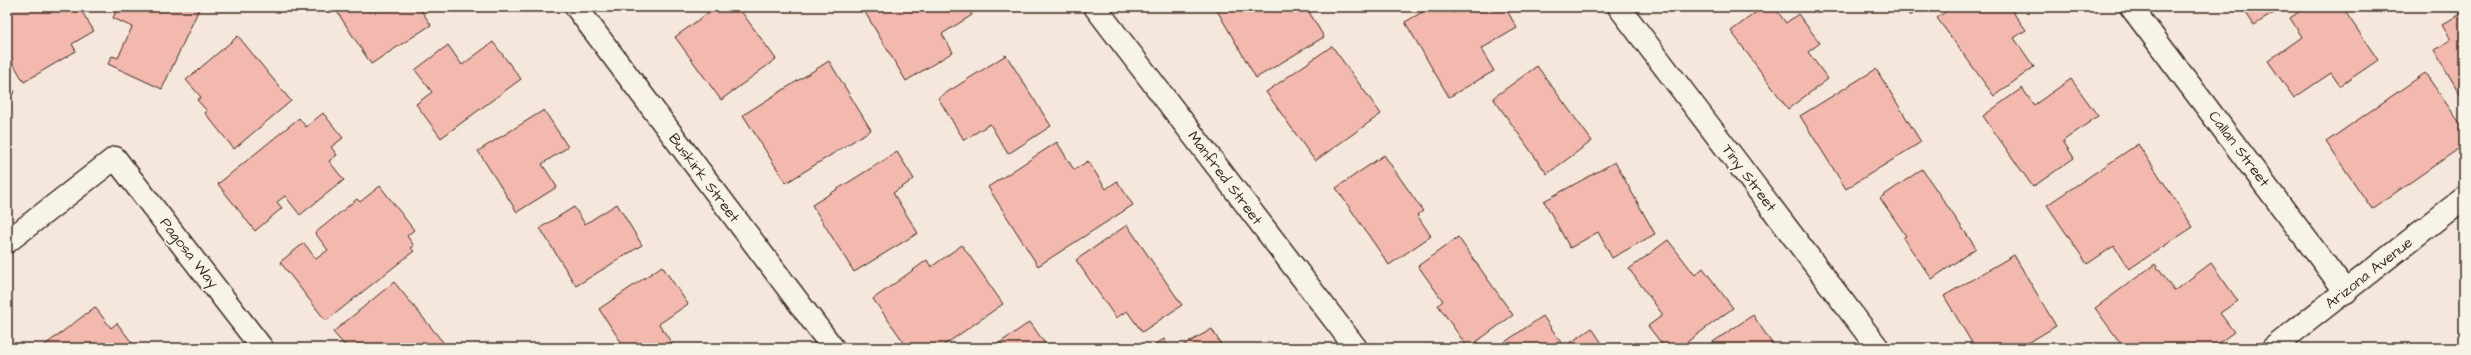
<svg xmlns="http://www.w3.org/2000/svg" width="2471" height="355" viewBox="0 0 2471 355" font-family="'Architects Daughter',sans-serif">
  <style>
    .building { fill: #f3b8ae; stroke: #3b2a1e }
    .lines { fill: none; stroke-linecap: round; stroke-linejoin: round }
    .minor-casing { stroke: #3b2a1e; stroke-width: 25 }
    .minor { stroke: #f7f3e8; stroke-width: 22 }
    .labels { text-anchor: middle; dominant-baseline: central; stroke-width: 4; stroke-linejoin: round; paint-order: stroke }
    .street-label { font-size: 15px; fill: #3b2a1e; stroke: #f7f3e8 }
  </style>
  <rect width="100%" height="100%" fill="#f6e7dc"/>
  <filter id="ink" filterUnits="userSpaceOnUse"><feTurbulence type="fractalNoise" baseFrequency=".025" numOctaves="2"/><feDisplacementMap in="SourceGraphic" scale="8" xChannelSelector="R" yChannelSelector="G"/><feConvolveMatrix kernelMatrix="1 2 1 2 8 2 1 2 1" color-interpolation-filters="sRGB"/></filter>
  <g filter="url(#ink)">
    <!-- building -->
    <g class="building">
      <polygon points="7,7 79,7 94,31 72,44 76,51 24,82 7,53"/>
      <polygon points="118,7 200,7 162,89 108,64 112,56 118,58 132,27 113,18"/>
      <polygon points="334,7 419,7 431,25 371,64"/>
      <polygon points="716,7 738,7 776,59 721,100 675,37"/>
      <polygon points="866,7 967,7 972,15 942,34 953,52 906,81 863,9"/>
      <polygon points="1215,7 1306,7 1324,37 1256,78"/>
      <polygon points="1431,7 1448,7 1452,13 1463,7 1505,7 1517,28 1481,49 1494,71 1449,97 1405,22"/>
      <polygon points="1763,7 1774,7 1786,23 1798,14 1820,43 1808,52 1828,79 1788,109 1731,31"/>
      <polygon points="1904,7 1922,7 1910,16"/>
      <polygon points="1952,7 1990,7 1992,10 1997,7 2009,7 2026,30 2014,38 2034,67 1994,96 1937,18"/>
      <polygon points="2242,7 2284,7 2254,25"/>
      <polygon points="2306,7 2342,7 2378,60 2340,86 2331,73 2294,98 2268,61 2302,37 2290,18"/>
      <polygon points="2464,11 2464,101 2434,50 2451,40 2442,25"/>
      <polygon points="238,36 291,101 234,149 205,113 207,111 197,100 201,97 186,80"/>
      <polygon points="493,42 521,79 441,138 416,104 432,92 415,70 448,45 462,65"/>
      <polygon points="1332,46 1381,114 1315,161 1266,92"/>
      <polygon points="1006,55 1051,126 1008,154 990,124 964,140 938,98"/>
      <polygon points="829,61 871,130 786,183 743,115"/>
      <polygon points="1537,66 1592,141 1547,174 1493,98"/>
      <polygon points="1876,69 1921,142 1846,189 1800,116"/>
      <polygon points="2425,73 2464,129 2464,145 2372,209 2326,142"/>
      <polygon points="2071,79 2098,116 2063,141 2074,158 2033,187 1983,116 2022,88 2034,105"/>
      <polygon points="7,82 15,92 7,98"/>
      <polygon points="544,110 568,147 542,164 557,187 517,212 478,151"/>
      <polygon points="323,113 343,138 331,147 337,155 329,161 344,180 300,215 285,196 277,202 282,208 255,231 218,184 299,118 306,127"/>
      <polygon points="1057,142 1074,170 1088,161 1106,189 1117,181 1133,205 1038,266 988,187"/>
      <polygon points="2138,144 2193,227 2129,269 2114,246 2087,264 2047,205"/>
      <polygon points="897,152 914,179 893,193 918,233 854,272 812,205"/>
      <polygon points="1384,155 1423,211 1417,215 1431,236 1389,265 1336,188"/>
      <polygon points="1615,162 1655,234 1612,258 1598,232 1570,248 1544,201"/>
      <polygon points="1922,169 1976,248 1932,279 1903,238 1906,236 1880,198"/>
      <polygon points="380,186 414,230 407,236 414,246 411,248 414,251 326,321 280,262 304,243 316,259 328,250 315,233 357,199 360,202"/>
      <polygon points="617,204 642,245 576,286 540,228 574,207 585,224"/>
      <polygon points="1127,225 1182,305 1142,332 1127,311 1116,318 1076,260"/>
      <polygon points="1458,237 1513,315 1468,348 1438,305 1443,301 1418,266"/>
      <polygon points="1668,240 1695,275 1703,268 1733,308 1679,348 1665,348 1648,326 1663,315 1629,269"/>
      <polygon points="962,245 1003,304 940,348 908,348 873,299 927,260 931,267"/>
      <polygon points="2014,255 2056,326 2020,348 1975,348 1944,296"/>
      <polygon points="2211,263 2238,301 2220,313 2234,332 2212,348 2124,348 2095,308 2155,264 2174,291"/>
      <polygon points="662,266 688,304 659,324 673,345 669,348 625,348 599,309"/>
      <polygon points="394,282 447,347 446,348 347,348 333,332"/>
      <polygon points="95,307 111,328 117,323 136,348 41,348"/>
      <polygon points="1753,315 1775,348 1704,348"/>
      <polygon points="1543,316 1564,347 1592,328 1605,348 1496,348"/>
      <polygon points="1030,322 1048,348 992,348"/>
      <polygon points="1212,329 1223,348 1179,348"/>
      <polygon points="1164,339 1169,348 1149,348"/>
    </g>
    <g class="lines">
      <defs>
        <g id="minor">
          <polyline points="576,7 833,348"/>
          <polyline points="1095,7 1356,348"/>
          <polyline points="1619,7 1878,348"/>
          <polyline points="2131,7 2346,292"/>
          <polyline points="7,242 115,158 262,348"/>
          <polyline points="2273,348 2464,198"/>
        </g>
      </defs>
      <!-- minor casing -->
      <use href="#minor" class="minor-casing"/>
      <!-- minor -->
      <use href="#minor" class="minor"/>
    </g>
  </g>
  <g class="labels">
    <!-- street labels -->
    <g class="street-label">
      <text transform="translate(2239 149) rotate(53)">Callan Street</text>
      <text transform="translate(704 178) rotate(53)">Buskirk Street</text>
      <text transform="translate(1225 178) rotate(53)">Manfred Street</text>
      <text transform="translate(1749 178) rotate(53)">Tiny Street</text>
      <text transform="translate(189 253) rotate(52)">Pagosa Way</text>
      <text transform="translate(2369 273) rotate(-38)">Arizona Avenue</text>
    </g>
  </g>
  <!-- margin -->
  <rect width="2471" height="355" fill="none" stroke="#f7f3e8" stroke-width="24"/>
  <rect x="12" y="12" width="2447" height="331" fill="none" stroke="#3b2a1e" stroke-width="1.5" filter="url(#ink)"/>
</svg>
